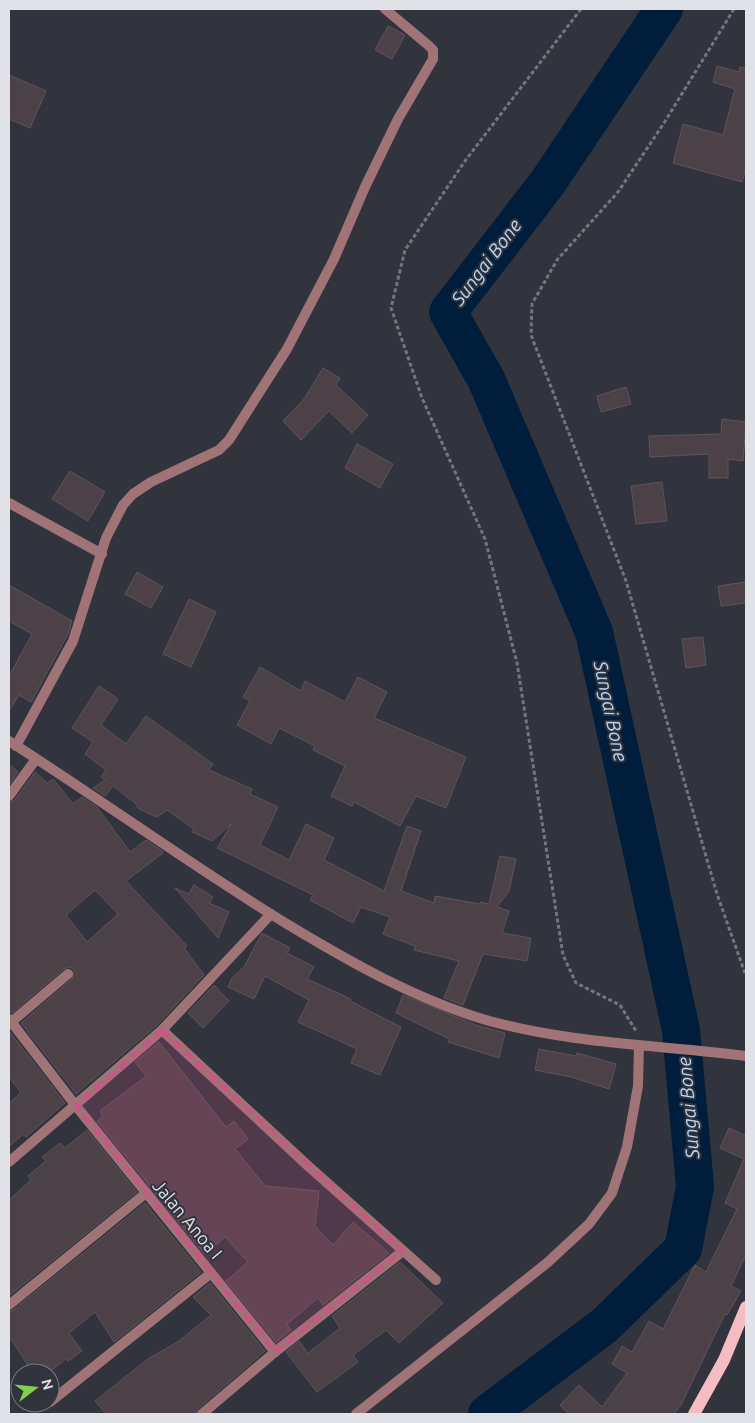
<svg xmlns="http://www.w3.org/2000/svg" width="755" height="1423" viewBox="0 0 755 1423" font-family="Ubuntu,sans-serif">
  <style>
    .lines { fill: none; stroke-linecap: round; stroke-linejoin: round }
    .river { stroke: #001e3b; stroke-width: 38 }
    .building { fill: #4b4147; stroke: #5f545b; fill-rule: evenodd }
    .path { stroke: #74767f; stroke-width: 3; stroke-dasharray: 4 2.5; stroke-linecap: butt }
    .minor { stroke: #a07377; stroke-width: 10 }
    .primary { stroke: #f5bdc1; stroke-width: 12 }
    .marked { fill: #cb5585; fill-opacity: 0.2; stroke: #cb5585; stroke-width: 4; stroke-dasharray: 10 6; stroke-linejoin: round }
    .labels { text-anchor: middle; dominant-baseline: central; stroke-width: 4; stroke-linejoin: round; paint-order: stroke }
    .street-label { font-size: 18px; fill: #e0e2e8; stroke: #31333d }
    .water-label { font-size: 19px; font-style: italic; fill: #b7d8f9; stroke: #31333d }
  </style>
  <rect width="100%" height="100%" fill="#31333d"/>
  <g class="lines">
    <!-- river -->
    <polyline class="river" points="487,1414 605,1325 683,1249 695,1187 681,1030 594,632 486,379 448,312 548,182 664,9"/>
  </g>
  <!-- building -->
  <g class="building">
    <polygon points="388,26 405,35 392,59 375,50"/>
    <polygon points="717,66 739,72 740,67 746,68 746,168 742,182 673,163 683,124 723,135 735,89 713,82"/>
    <polygon points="9,75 46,91 30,128 9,119"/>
    <polygon points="323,368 340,378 336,385 368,415 352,433 329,411 301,440 283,421 304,399"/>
    <polygon points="626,387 631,404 601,412 597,396"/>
    <polygon points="722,419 746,422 743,461 728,459 728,478 709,478 709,454 650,457 649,436 721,434"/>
    <polygon points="357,444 393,464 380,488 345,468"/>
    <polygon points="70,471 105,492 88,521 52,499"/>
    <polygon points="662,482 667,521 636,524 631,486"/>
    <polygon points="137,572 163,587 151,608 125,594"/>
    <polygon points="746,582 746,603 721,606 718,586"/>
    <polygon points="9,585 72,621 68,634 31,702 19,695 9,711 9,676 32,634 9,621"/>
    <polygon points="189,599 216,612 191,667 163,654"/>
    <polygon points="703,637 706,665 686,668 682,639"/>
    <polygon points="260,667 301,691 305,681 345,702 358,677 387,692 374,718 466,757 446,808 416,796 400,826 354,802 352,806 331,796 345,766 313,750 315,746 279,728 271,744 237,725 250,701 243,697"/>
    <polygon points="99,686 118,699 101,725 126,744 146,716 213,764 209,770 252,789 250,794 278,807 260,845 289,860 306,824 334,838 324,860 384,891 407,826 421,831 401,891 434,903 435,896 480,904 481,902 489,904 500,856 516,859 509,891 497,907 509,911 502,933 531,938 527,961 483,954 463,1005 444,998 459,961 414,950 415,946 383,934 390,917 361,907 353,923 310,900 313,895 217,848 232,823 212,841 192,832 194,829 167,810 157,817 139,809 135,803 113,786 105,796 93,788 105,780 101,777 106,770 85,754 93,742 72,728"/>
    <polygon points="9,764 18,772 9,785"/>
    <path d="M35,772L47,783L53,779L73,804L82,797L97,807L130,852L146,840L162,851L163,853L126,881L187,946L184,948L204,975L157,1025L76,1094L21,1023L72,979L74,970L70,967L64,969L12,1013L9,1012V803L15,800ZM95,890L118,914L87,942L66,915Z"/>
    <polygon points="194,885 213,897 209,903 229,912 218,938 175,888 189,894"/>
    <polygon points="262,933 290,948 287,953 314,967 307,979 351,999 350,1001 401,1027 380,1075 351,1063 357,1049 298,1022 309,1000 265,976 254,999 228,987 232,978 244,967"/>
    <polygon points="214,985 229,1001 203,1028 188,1013"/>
    <polygon points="403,995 476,1025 505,1033 499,1058 448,1042 449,1039 396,1013"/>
    <polygon points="9,1031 65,1103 26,1137 23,1134 9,1147 9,1103 21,1093 9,1077"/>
    <polygon points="159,1042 226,1127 234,1121 248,1139 235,1149 265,1186 319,1191 315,1226 333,1245 353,1222 389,1253 323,1305 318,1298 287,1324 291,1330 276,1342 226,1281 248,1262 225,1237 205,1254 97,1121 103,1116 100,1111 146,1076 135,1062"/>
    <polygon points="539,1049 576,1056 577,1053 616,1064 609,1089 571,1077 535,1070"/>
    <polygon points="729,1128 746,1136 746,1255 731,1286 741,1291 727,1315 725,1314 681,1405 674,1414 569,1414 560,1405 579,1385 602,1407 627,1373 612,1364 622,1346 632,1352 649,1321 663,1329 695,1265 706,1272 737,1209 725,1203 744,1159 720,1148"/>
    <polygon points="87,1130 137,1192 9,1296 9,1200 31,1180 28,1176 46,1161 42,1157 60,1143 65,1148"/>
    <polygon points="145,1203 201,1272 114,1342 95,1312 69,1333 82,1351 68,1361 66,1359 48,1373 33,1373 9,1336 9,1312 13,1310"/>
    <polygon points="400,1262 443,1303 399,1343 386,1330 353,1355 358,1362 317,1392 286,1352 299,1341 308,1353 340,1328 332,1316"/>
    <polygon points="210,1283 265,1351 198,1409 195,1414 106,1414 95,1401 148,1359 179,1341 211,1315 193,1297"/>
  </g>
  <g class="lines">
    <!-- path -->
    <g class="path">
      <polyline points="581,9 465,161 405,250 391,308 422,398 485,539 517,663 563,955 576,983 620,1005 636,1031"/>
      <polyline points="734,9 664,123 618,192 557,260 532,304 531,335 626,581 717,894 746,976"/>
    </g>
    <!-- minor -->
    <g class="minor">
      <polyline points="9,503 102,554"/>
      <path d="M9,741C103,801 192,866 287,924C350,962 415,999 486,1020C570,1044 660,1045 746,1056"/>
      <polyline points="16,746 73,641 106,538 123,505 133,494 151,482 219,450 229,440 287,349 334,259 365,187 398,119 433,59 433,50 428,45 385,9"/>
      <polyline points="9,796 36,759"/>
      <polyline points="9,1019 76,1106 275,1352"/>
      <polyline points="9,1024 68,974"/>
      <polyline points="162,1030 306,1164 436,1280"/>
      <polyline points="9,1162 162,1030 271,914"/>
      <polyline points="9,1305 146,1193"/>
      <polyline points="50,1402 211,1273"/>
      <polyline points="202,1414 275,1352 403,1251"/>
      <polyline points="356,1414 547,1263 589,1224 612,1193 627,1147 638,1086 639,1045"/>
    </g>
    <!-- primary -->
    <polyline class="primary" points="694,1414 724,1360 746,1307"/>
  </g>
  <!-- marked area -->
  <path class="marked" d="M162,1030L403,1251L275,1352L76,1106Z"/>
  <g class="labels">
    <!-- street labels -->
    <g class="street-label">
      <text transform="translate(188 1219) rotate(50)">Jalan Anoa I</text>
    </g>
    <!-- water labels -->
    <g class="water-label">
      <text transform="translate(486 262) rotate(-53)">Sungai Bone</text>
      <text transform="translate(611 711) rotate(78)">Sungai Bone</text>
      <text transform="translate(688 1108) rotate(-95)">Sungai Bone</text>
    </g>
  </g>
  <!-- border -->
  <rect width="755" height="1423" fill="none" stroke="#e0e2e8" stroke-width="20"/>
  <!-- north arrow -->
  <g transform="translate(35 1388) rotate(74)"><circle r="24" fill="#31333d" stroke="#777981"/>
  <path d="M0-4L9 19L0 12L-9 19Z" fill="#83d04e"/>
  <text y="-8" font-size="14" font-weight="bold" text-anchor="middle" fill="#e0e2e8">N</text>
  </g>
</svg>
